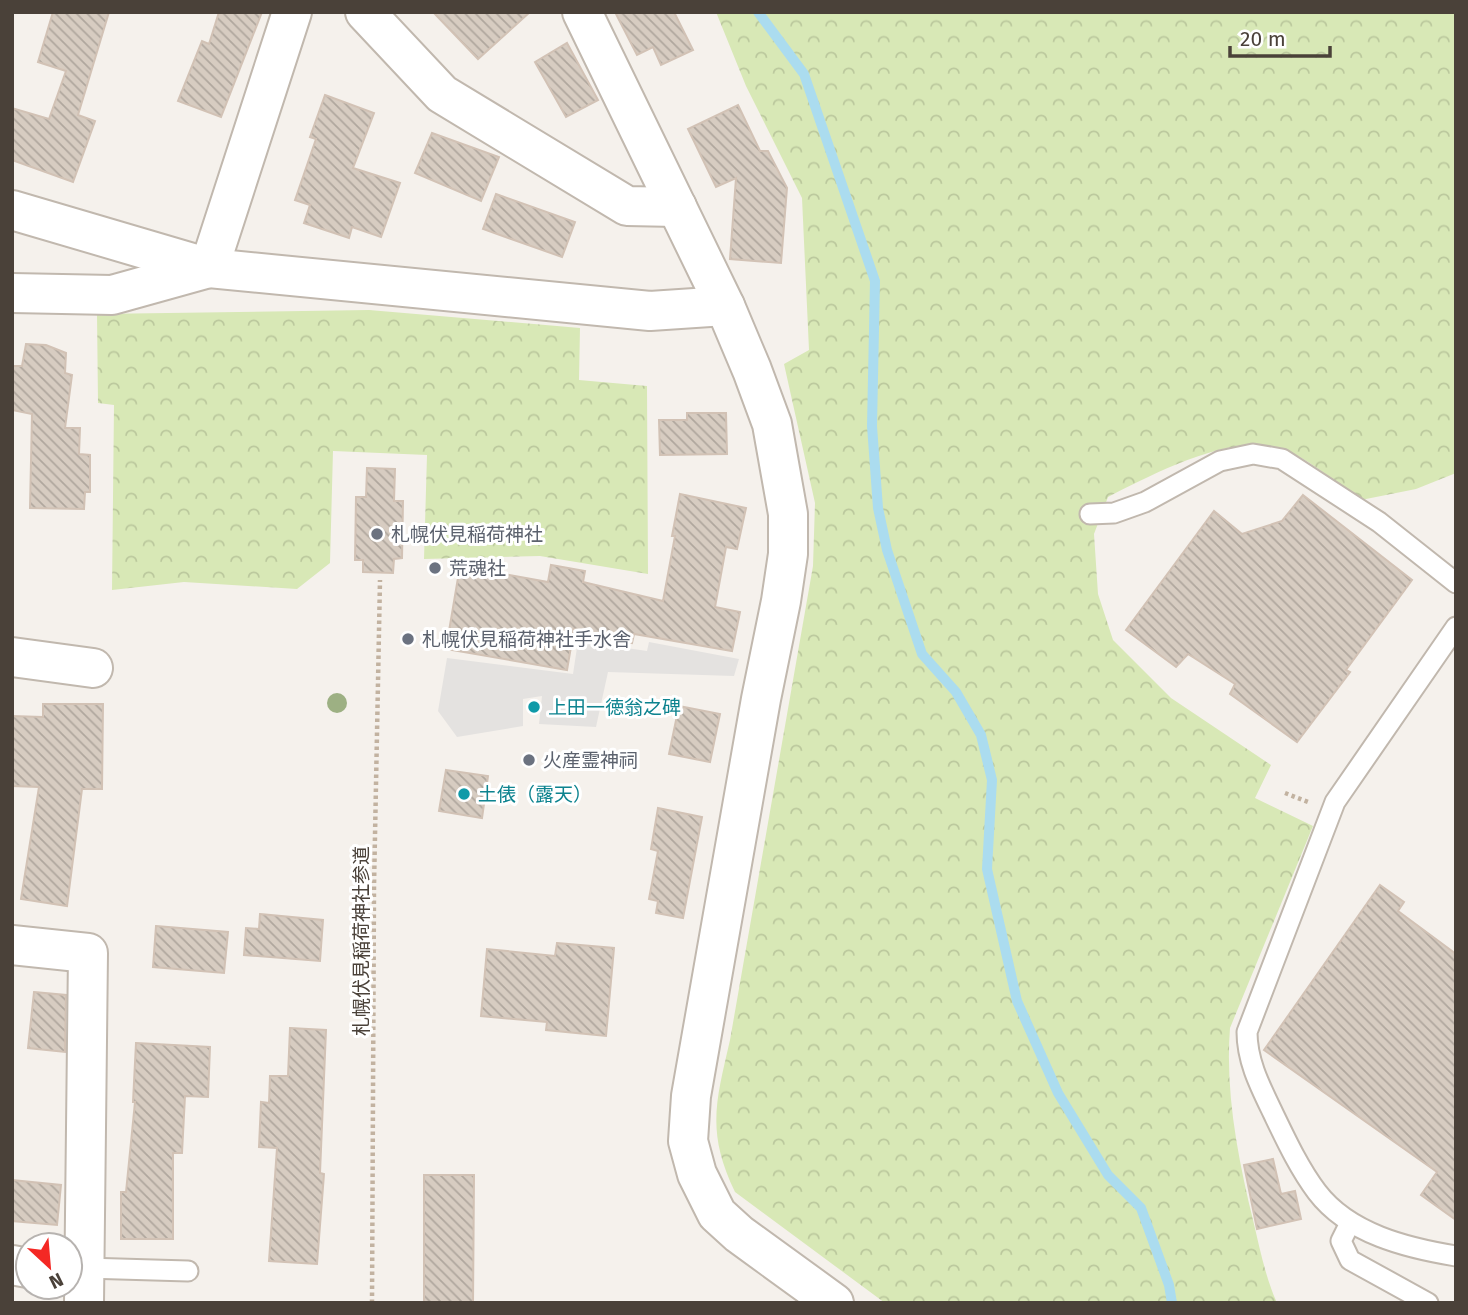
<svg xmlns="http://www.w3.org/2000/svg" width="1468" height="1315" viewBox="0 0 1468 1315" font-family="'Fira Sans','Noto Sans JP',sans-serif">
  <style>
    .forest { fill: url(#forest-crowns) }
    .parking { fill: #e4e2e0 }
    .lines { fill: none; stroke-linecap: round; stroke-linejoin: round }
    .stream { stroke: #abdcef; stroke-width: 10 }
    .building { fill: url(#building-back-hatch); stroke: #d2c2b5; stroke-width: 2 }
    .lane-casing { stroke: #c1b8ae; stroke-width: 23 }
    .street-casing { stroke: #c1b8ae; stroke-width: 42 }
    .path { stroke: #c2b2a0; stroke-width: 4.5; stroke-dasharray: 3.5 3.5; stroke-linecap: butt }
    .lane { stroke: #fff; stroke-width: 19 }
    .street { stroke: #fff; stroke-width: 38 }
    .tree { fill: #9db083 }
    .worship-dot { fill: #6b7280; stroke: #fff; stroke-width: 2.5 }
    .culture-dot { fill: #0f9aa8; stroke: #fff; stroke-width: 2.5 }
    .labels { text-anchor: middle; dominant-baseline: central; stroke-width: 6; stroke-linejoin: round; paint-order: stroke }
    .worship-label { font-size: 19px; fill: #5b616d; stroke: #fff; text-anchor: start }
    .culture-label { font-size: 19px; fill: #0d838f; stroke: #fff; text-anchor: start }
    .street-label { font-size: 19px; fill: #4a4139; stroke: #fff }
  </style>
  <defs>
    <pattern id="forest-crowns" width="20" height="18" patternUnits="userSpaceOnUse" patternTransform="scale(1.75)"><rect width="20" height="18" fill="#d8e8b6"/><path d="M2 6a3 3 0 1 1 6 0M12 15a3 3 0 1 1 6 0" fill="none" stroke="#bbc89d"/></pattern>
    <pattern id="building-back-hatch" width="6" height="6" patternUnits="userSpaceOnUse" patternTransform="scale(1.75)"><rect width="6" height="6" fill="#d7ccc1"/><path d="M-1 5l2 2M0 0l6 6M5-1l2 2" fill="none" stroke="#b0a79e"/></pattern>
  </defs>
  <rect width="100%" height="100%" fill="#f5f1ec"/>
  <!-- forest -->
  <g class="forest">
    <path d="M716,12H1456V473L1416,489L1361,500C1338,484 1315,464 1290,452C1240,427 1154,474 1108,497L1094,534L1098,594L1113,640L1171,698L1271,765L1255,798L1313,826L1230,1028C1225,1092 1238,1158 1253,1220C1260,1249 1265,1276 1277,1303H885L735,1192C706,1132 716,1101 730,1040L813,566L815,503L784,364L809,350L802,198L746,86Z"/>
    <polygon points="369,310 580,328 579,380 647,386 648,574 540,556 424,559 427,455 333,451 330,563 297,589 184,582 112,590 114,405 98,403 97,314"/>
  </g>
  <!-- parking -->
  <polygon class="parking" points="578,641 647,651 649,642 739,659 734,676 608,672 596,727 539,724 542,696 523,699 523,726 457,737 438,711 447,658 573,674"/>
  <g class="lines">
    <!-- stream -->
    <polyline class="stream" points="758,12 804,74 875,281 872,426 878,508 887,550 922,654 956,692 981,735 992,780 987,869 1017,1001 1058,1093 1108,1175 1141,1208 1169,1285 1172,1303"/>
  </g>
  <!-- building -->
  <g class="building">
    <polygon points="53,12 109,12 78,115 95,121 73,182 12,160 12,108 49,119 66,71 38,62"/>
    <polygon points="219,12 262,12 221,117 178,101 202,41 209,44"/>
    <polygon points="433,12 530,12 478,59"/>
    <polygon points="615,12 674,12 693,50 661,65 653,47 637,55"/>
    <polygon points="567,43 598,100 566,117 535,62"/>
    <polygon points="325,95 374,113 353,168 400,183 381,237 352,227 349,238 304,223 310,205 295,200 316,139 310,137"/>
    <polygon points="738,105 760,151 768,151 787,188 781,263 730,259 736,178 716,187 688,129"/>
    <polygon points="432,133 499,157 481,201 415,173"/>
    <polygon points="496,194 575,222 562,257 483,229"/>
    <polygon points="26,344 46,345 66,353 65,373 72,375 65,428 80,428 79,454 90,455 90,492 85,492 84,509 30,508 32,414 12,410 12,366 22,366"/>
    <polygon points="687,413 726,413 727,454 660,455 659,420 687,420"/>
    <polygon points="367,468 395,469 394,501 403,501 402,558 394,559 393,573 363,572 363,560 355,560 356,497 366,497"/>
    <polygon points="680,494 746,508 737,549 726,547 715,607 740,612 732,651 634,634 632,643 574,629 567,670 446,649 460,566 548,582 551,565 585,571 583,582 663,601 675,536 672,536"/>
    <polygon points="1303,495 1412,580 1346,670 1350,672 1297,742 1230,694 1235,684 1188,654 1176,667 1126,630 1214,511 1242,534 1282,521"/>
    <polygon points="43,704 103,704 102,789 82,789 67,906 21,899 39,787 12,786 12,716 43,717"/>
    <polygon points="679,706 720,714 710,762 669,754"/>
    <polygon points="446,770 488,776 482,818 439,811"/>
    <polygon points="658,808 702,817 683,918 656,913 658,901 649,899 658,851 651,849"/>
    <polygon points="1380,885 1404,902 1398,911 1456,954 1456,1220 1421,1195 1437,1172 1264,1050"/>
    <polygon points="260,914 323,920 320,961 244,955 246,928 259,929"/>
    <polygon points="156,926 228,932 224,973 153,967"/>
    <polygon points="557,943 614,948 606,1036 546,1030 547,1022 481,1016 487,949 555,956"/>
    <polygon points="34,992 66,995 65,1052 28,1048"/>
    <polygon points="290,1028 326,1030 320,1173 324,1174 317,1264 269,1261 277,1148 259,1147 261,1102 269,1103 270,1076 288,1076"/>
    <polygon points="136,1043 210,1047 208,1097 185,1096 182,1153 173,1153 173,1239 121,1239 121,1192 126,1192 135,1102 133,1102"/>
    <polygon points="1273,1159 1281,1194 1295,1191 1301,1219 1257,1229 1244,1165"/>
    <polygon points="424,1175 474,1175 473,1303 424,1303"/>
    <polygon points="12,1180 61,1185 57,1225 12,1221"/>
  </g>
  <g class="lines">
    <defs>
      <g id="lane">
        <polyline points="1090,514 1114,513 1145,502 1220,461 1253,454 1282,459 1379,522 1456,583"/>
        <path d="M1456,627L1335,802L1247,1032C1247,1061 1260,1086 1273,1113C1286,1140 1299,1168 1317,1192C1349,1234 1407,1248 1456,1256"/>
        <polyline points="1350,1223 1341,1241 1350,1260 1428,1303"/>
        <polyline points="85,1268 188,1271"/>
      </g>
      <g id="street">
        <polyline points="365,12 442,94 627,206 677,207"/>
        <polyline points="582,12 725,306 752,370 772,424 788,514 788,554 781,601 761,699 691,1096 688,1141 697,1174 717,1214 739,1234 834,1303"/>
        <polyline points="12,210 209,268 650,311 725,306"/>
        <polyline points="12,293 112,295 209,268 292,12"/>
        <polyline points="12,657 93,668"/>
        <polyline points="12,945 88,953 84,1303"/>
        <polyline points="12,1265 28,1268"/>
      </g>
    </defs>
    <!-- lane casing -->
    <use href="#lane" class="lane-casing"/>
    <!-- street casing -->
    <use href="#street" class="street-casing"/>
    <!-- path -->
    <g class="path">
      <polyline points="1285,793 1308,802"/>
      <polyline points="372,1303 374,887 380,580"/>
    </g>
    <!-- lane -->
    <use href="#lane" class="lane"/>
    <!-- street -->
    <use href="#street" class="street"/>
  </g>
  <!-- trees -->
  <circle class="tree" cx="337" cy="703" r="10"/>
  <!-- markers -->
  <g class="worship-dot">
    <circle cx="377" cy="534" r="7"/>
    <circle cx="435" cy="568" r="7"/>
    <circle cx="408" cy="639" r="7"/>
    <circle cx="529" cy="760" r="7"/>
  </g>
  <g class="culture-dot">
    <circle cx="534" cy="707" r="7"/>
    <circle cx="464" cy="794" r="7"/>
  </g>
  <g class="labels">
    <!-- worship labels -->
    <g class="worship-label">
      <text x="391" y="534">札幌伏見稲荷神社</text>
      <text x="449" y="568">荒魂社</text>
      <text x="422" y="639">札幌伏見稲荷神社手水舎</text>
      <text x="543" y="760">火産霊神祠</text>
    </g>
    <!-- culture labels -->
    <g class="culture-label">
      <text x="548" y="707">上田一徳翁之碑</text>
      <text x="478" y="794">土俵（露天）</text>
    </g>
    <!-- street labels -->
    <g class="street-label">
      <text transform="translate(361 941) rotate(-90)">札幌伏見稲荷神社参道</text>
    </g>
  </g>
  <!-- border -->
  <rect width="1468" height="1315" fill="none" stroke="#4a4139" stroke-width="28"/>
  <!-- north arrow -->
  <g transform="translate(49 1266) rotate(154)"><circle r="33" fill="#ffffff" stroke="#b7b3b0" stroke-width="2"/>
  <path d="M0-5L12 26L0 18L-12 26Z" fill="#f42824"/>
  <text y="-10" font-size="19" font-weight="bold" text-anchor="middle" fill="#4a4139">N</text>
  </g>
  <!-- scale -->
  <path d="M1230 46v10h100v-10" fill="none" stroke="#4a4139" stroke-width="3.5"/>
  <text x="1240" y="46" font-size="21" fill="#4a4139" stroke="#ffffff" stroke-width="5" paint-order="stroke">20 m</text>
</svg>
